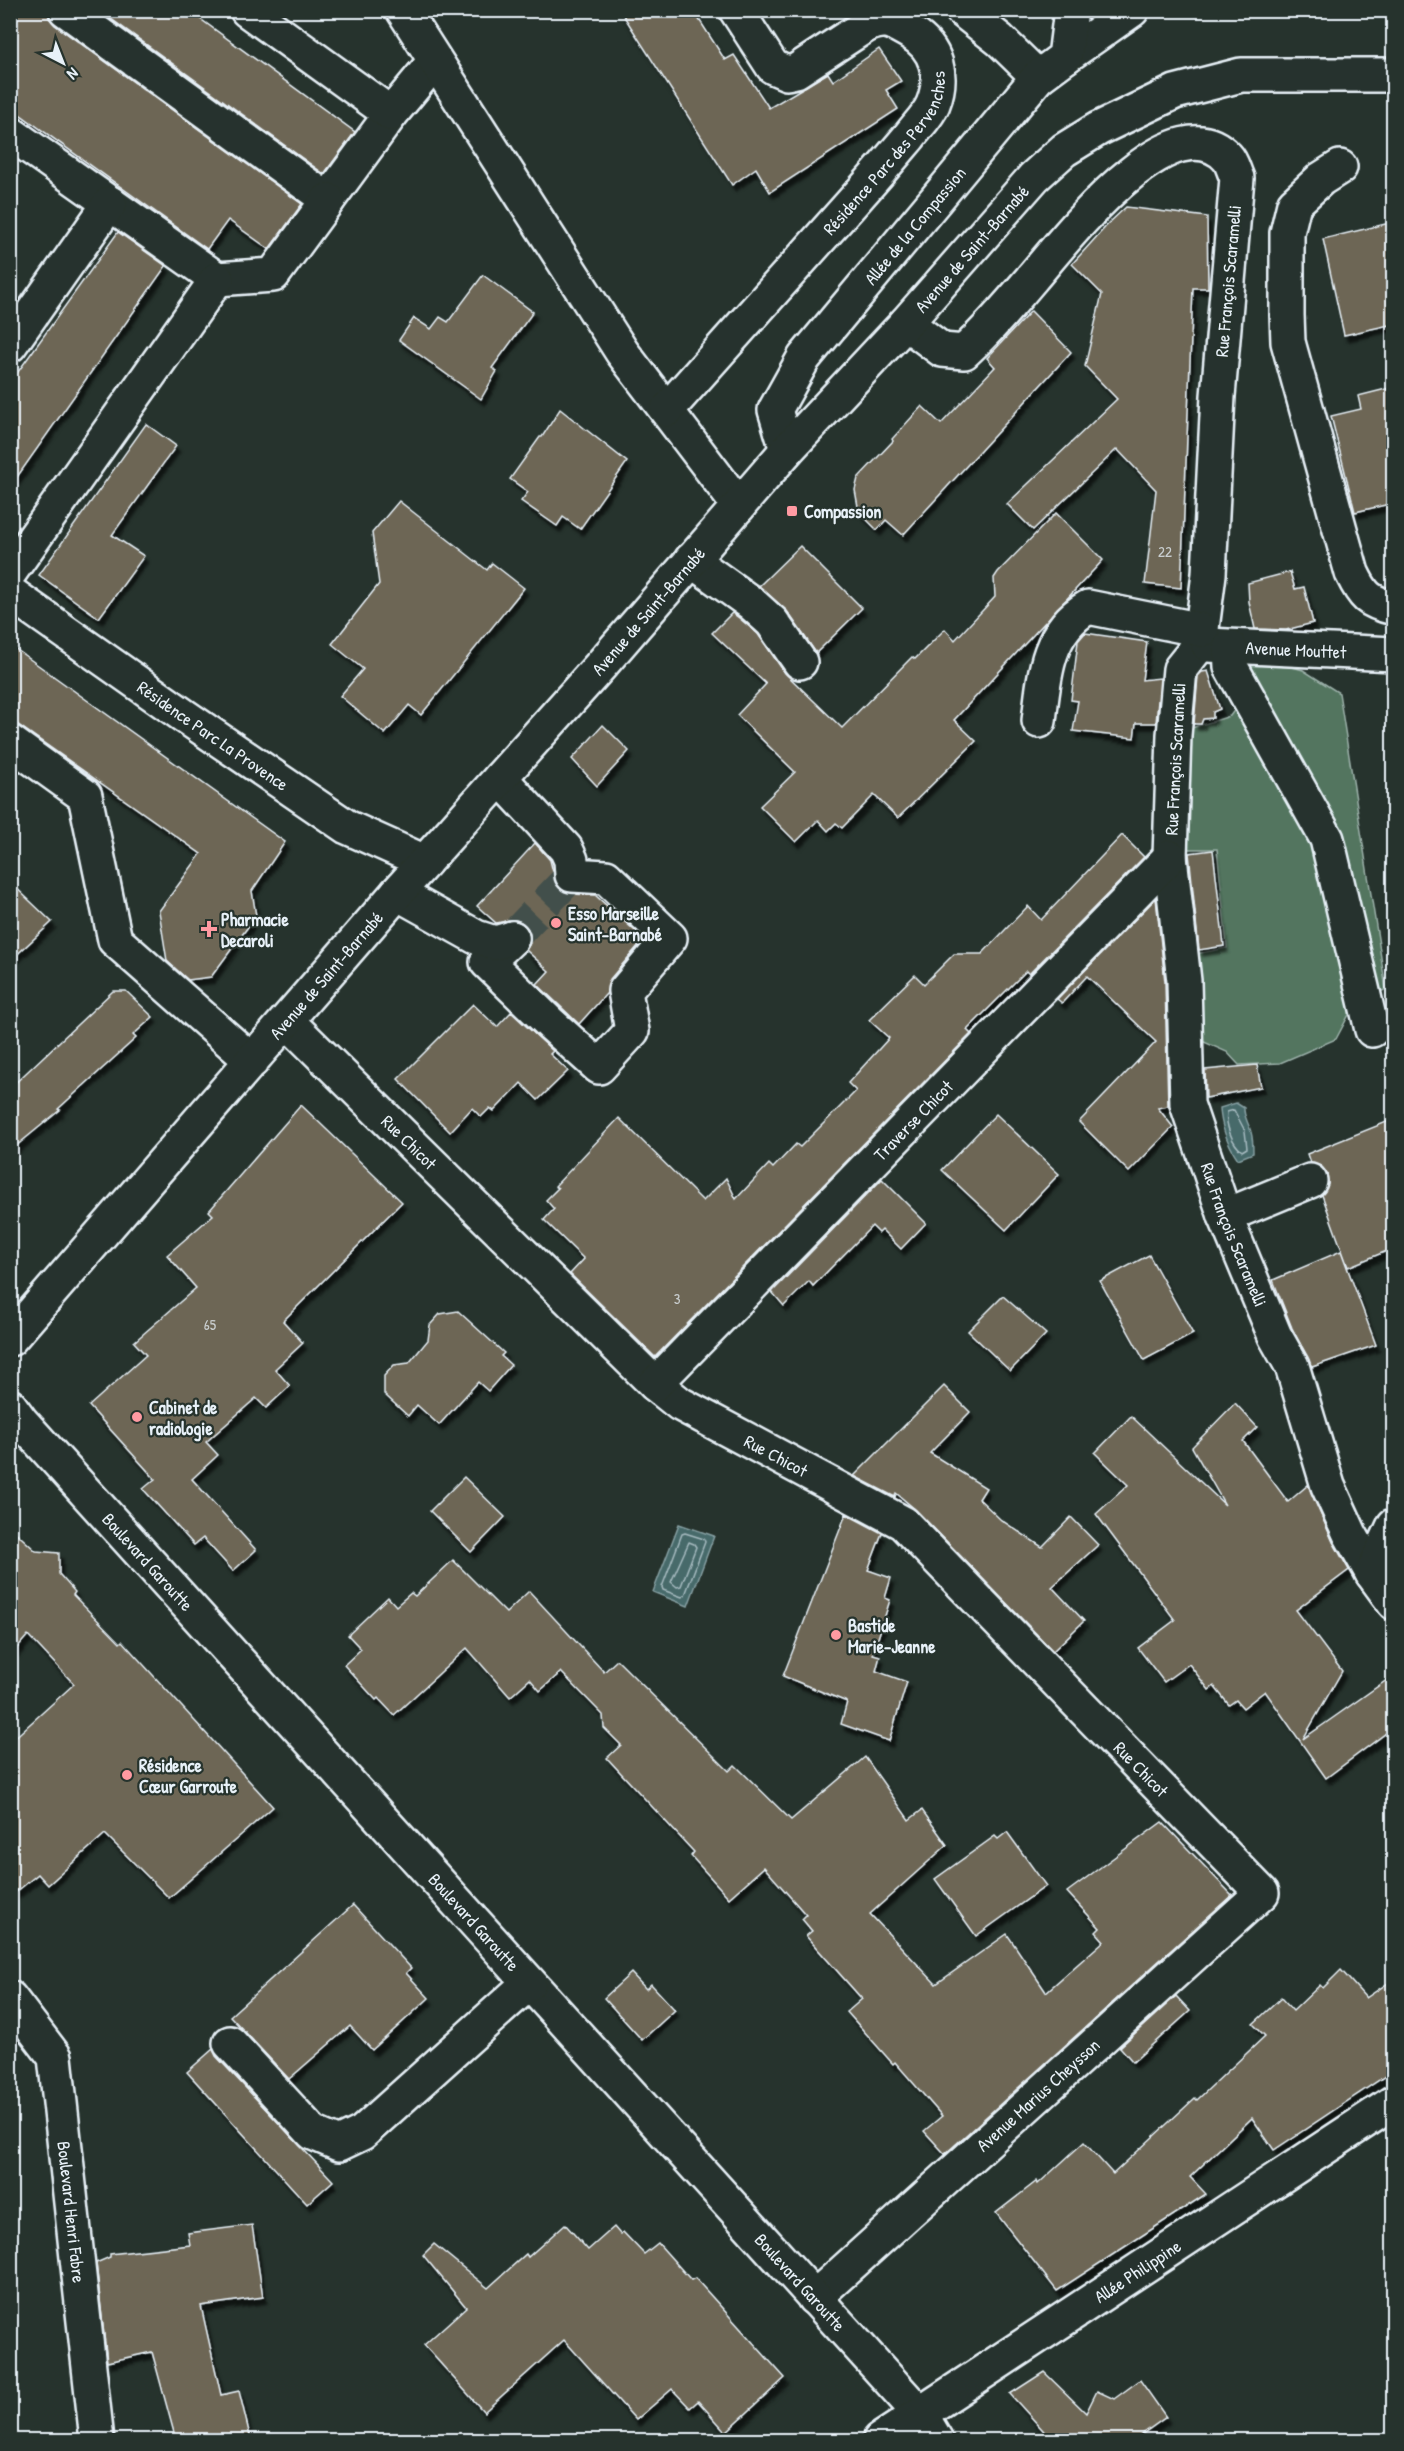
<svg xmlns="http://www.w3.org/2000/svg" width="1404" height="2451" viewBox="0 0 1404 2451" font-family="'Patrick Hand',sans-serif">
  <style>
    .green { fill: #52745e; stroke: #9db2ab; stroke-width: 1.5 }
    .water { fill: #466a6b; stroke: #87a0a3; stroke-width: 1.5 }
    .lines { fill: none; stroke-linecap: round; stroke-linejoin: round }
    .shore { stroke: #a7bbc0; stroke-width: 1.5 }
    .building { fill: #6d6655; stroke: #e8f1f8; stroke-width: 1.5; filter: url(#shadow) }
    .minor-tunnel { stroke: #43504b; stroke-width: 33; stroke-dasharray: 33 16; stroke-linecap: butt }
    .minor-casing { stroke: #e8f1f8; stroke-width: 38 }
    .major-casing { stroke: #e8f1f8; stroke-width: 38 }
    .minor { stroke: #26332d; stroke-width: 33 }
    .major { stroke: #26332d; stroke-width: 33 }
    .poi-dot { fill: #ff9aa2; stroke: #26332d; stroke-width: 2 }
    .labels { text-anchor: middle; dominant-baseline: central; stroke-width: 4.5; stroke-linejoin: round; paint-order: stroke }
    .number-label { font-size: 15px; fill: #c9cecf }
    .street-label { font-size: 18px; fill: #e8f1f8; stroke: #26332d }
    .poi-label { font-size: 18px; font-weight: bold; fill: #e8f1f8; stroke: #26332d; text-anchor: start }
  </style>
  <defs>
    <filter id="shadow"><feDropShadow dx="3.5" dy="6" stdDeviation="1.5" flood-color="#0009"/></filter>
  </defs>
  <rect width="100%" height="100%" fill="#26332d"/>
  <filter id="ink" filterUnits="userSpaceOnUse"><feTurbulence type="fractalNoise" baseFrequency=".0167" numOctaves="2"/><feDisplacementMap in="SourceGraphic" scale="12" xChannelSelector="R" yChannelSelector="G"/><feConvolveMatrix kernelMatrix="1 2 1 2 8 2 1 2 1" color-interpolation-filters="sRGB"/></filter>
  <g filter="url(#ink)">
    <!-- green -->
    <polygon class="green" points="1251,665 1289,666 1303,670 1339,693 1386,989 1353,1007 1336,1039 1280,1063 1239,1065 1227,1052 1195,1038 1190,955 1227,948 1217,849 1182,849 1185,730 1230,716 1252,686"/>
    <!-- water -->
    <g class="water">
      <path d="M1236,1103L1244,1108C1243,1115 1249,1124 1251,1132C1253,1139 1253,1146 1253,1153L1238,1159C1227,1143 1221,1127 1220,1108Z"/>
      <polygon points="679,1524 714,1536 688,1606 653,1592"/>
    </g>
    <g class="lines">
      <!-- shore -->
      <g class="shore">
        <path d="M1234,1110L1245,1131L1247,1148L1242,1151C1232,1144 1225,1124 1227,1112Z"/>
        <polygon points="685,1533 704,1539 705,1542 685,1595 682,1597 663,1590 662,1587 682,1534"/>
        <polygon points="689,1542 694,1544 696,1547 681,1586 677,1587 671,1582"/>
      </g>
    </g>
    <!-- building -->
    <g class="building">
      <polygon points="10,10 48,10 49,18 55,25 302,204 269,249 228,220 207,249 10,107"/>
      <polygon points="99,10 188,10 355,132 324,174"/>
      <polygon points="620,10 693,10 725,60 734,55 769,108 828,73 833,81 879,49 901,81 886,90 898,109 770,192 756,168 732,185"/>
      <polygon points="1126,207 1207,217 1208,288 1193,288 1181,588 1145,584 1156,490 1117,449 1033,530 1007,504 1117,399 1085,366 1102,294 1072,264 1110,222"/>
      <polygon points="1394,222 1394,324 1344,335 1323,239"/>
      <polygon points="118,232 166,266 10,487 10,383"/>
      <polygon points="483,275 533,312 492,368 497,371 481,399 399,340 414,318 431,329 440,317 448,322"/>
      <polygon points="1031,311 1071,352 903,535 886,520 877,530 859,512 855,490 858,478 893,441 892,439 922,406 941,424 995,367 987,358"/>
      <polygon points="1394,387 1394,503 1355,512 1331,416 1361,409 1358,396"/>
      <polygon points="560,409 627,462 580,529 563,517 557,526 521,501 528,492 510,479 540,437 542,437"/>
      <polygon points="146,424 176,446 112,535 144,556 99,618 39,575"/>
      <polygon points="399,501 487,570 492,563 524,588 421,715 409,705 385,734 340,696 363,669 332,644 379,584 372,533"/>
      <polygon points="1056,513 1103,560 954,720 976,741 898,818 874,795 842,828 836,823 828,831 818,820 796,842 760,806 795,772 737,715 766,684 712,633 732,613 739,618 758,634 785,673 842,728 912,657 915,659 945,629 955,640 995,597 994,578 998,572"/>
      <polygon points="800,546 862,608 816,653 787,611 759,586"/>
      <polygon points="1290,572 1295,589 1304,587 1313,623 1286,630 1255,629 1249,602 1248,583"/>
      <polygon points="1085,633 1147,642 1142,680 1160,678 1156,723 1136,723 1134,738 1073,731 1078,701 1071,700 1078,641"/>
      <polygon points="10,645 285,842 252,891 256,916 211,977 188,980 167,961 159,911 201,854 10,719"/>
      <polygon points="1208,671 1220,709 1213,712 1213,718 1203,719 1201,724 1194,724 1198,676 1202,672"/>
      <polygon points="603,725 629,751 597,786 572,759"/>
      <polygon points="1122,835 1144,857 1029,974 1026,971 967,1030 971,1034 655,1357 570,1274 584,1259 544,1220 554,1209 546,1200 558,1188 555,1186 619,1118 703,1201 726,1178 736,1199 769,1164 773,1168 796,1144 800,1147 856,1091 848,1083 889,1038 869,1020 915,975 924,984 954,954 982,954 1028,906 1041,920"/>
      <polygon points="535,843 550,860 556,884 562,891 571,894 595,895 644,939 610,979 607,993 579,1024 537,984 549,971 526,950 530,943 530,934 526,925 516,920 496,923 477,906"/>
      <polygon points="1213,850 1224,946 1199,950 1189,853"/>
      <polygon points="10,882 52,922 10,961"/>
      <polygon points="1156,898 1165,982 1168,1106 1158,1108 1173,1127 1129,1172 1079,1122 1156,1042 1087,976 1062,1003 1057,999"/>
      <polygon points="113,991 126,991 153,1017 133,1035 136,1038 58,1109 60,1110 10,1151 10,1088"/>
      <polygon points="473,1004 497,1027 511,1012 553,1051 550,1054 568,1071 538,1100 521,1083 494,1111 490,1108 481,1117 472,1108 450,1132 398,1079"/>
      <polygon points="1257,1065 1261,1087 1206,1098 1205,1070"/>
      <polygon points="301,1105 402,1202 283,1321 303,1343 275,1369 290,1386 266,1408 256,1398 206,1442 218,1455 192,1479 256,1550 233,1571 203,1538 194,1545 143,1489 155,1479 89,1406 146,1355 134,1342 196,1288 167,1255 213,1215 209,1211"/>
      <polygon points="996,1114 1059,1174 1006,1230 942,1170"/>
      <polygon points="1394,1119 1394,1248 1348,1267 1322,1195 1328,1184 1327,1174 1321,1166 1310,1163 1307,1154"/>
      <polygon points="882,1179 926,1223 901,1249 882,1230 879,1233 872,1226 813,1286 809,1281 784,1306 772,1292"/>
      <polygon points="1341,1251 1376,1345 1312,1367 1292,1328 1273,1280"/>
      <polygon points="1149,1255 1193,1334 1144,1360 1100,1281"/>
      <polygon points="1003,1296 1046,1334 1010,1371 968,1331"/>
      <polygon points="458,1311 504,1353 501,1356 511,1365 488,1391 478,1382 439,1425 417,1405 408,1416 384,1394 384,1376 394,1365 409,1363 428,1340 430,1325 440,1314"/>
      <polygon points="944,1386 970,1412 930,1453 986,1488 979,1499 1001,1520 1042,1547 1071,1517 1098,1545 1052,1587 1084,1621 1053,1651 916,1510 896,1493 895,1497 854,1476"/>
      <polygon points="1235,1403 1257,1427 1243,1441 1288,1502 1308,1485 1333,1542 1349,1570 1296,1610 1342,1671 1303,1739 1394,1675 1394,1727 1326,1778 1265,1691 1243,1708 1236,1700 1229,1705 1214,1686 1209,1690 1189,1664 1164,1682 1138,1648 1175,1620 1096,1514 1128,1485 1095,1453 1131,1416 1225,1505 1192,1447"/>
      <polygon points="464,1477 505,1517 471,1552 430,1511"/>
      <polygon points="846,1514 882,1533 868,1570 891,1578 885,1598 890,1600 873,1654 880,1656 876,1671 907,1682 889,1741 841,1724 847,1702 783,1676"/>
      <polygon points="10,1527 36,1551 59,1553 59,1574 75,1592 73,1595 120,1643 122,1641 273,1807 169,1898 105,1834 48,1885 38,1874 10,1897 10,1742 74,1684 28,1635 10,1656"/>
      <polygon points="453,1560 506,1613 529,1591 604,1672 617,1660 729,1771 735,1765 791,1820 865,1757 909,1820 922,1810 947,1845 870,1914 936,1984 1007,1934 1046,1992 1104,1941 1096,1932 1100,1928 1067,1892 1162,1822 1232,1895 945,2154 924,2131 942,2116 895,2062 893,2064 847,2012 862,1999 806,1936 812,1931 802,1919 806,1915 764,1867 729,1898 691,1856 694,1852 607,1758 621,1745 604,1728 603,1715 561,1672 540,1691 530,1679 510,1697 467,1648 394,1715 378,1698 376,1700 344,1665 361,1649 348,1635 388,1597 396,1606 411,1593 415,1596"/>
      <polygon points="1007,1832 1046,1886 976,1936 935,1879 995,1836 998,1839"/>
      <polygon points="353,1905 411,1968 406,1973 429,1998 372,2050 350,2026 289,2079 230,2016"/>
      <polygon points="1341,1970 1366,1998 1394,1979 1394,2070 1274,2150 1252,2118 1190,2177 1206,2194 1057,2291 996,2213 1037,2181 1038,2184 1084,2142 1113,2174 1195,2098 1197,2100 1265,2036 1253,2024 1281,1998 1293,2011 1320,1985 1323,1988"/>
      <polygon points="631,1973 646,1989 651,1984 675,2010 642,2040 604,1998"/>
      <polygon points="1176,1996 1190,2011 1133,2062 1120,2047"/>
      <polygon points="213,2049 216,2056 333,2181 307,2204 187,2072"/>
      <polygon points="565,2224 588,2250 614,2227 620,2234 623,2232 644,2254 658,2243 691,2280 695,2278 785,2378 726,2432 698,2401 690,2408 672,2389 636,2420 564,2340 484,2412 424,2345 466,2307 423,2255 434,2244 488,2288 526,2254 528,2257"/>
      <polygon points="252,2225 263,2297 201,2306 221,2395 239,2391 251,2440 176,2440 152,2352 107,2362 96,2263 110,2257 110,2254 190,2245 188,2233"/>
      <polygon points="1044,2372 1086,2413 1097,2391 1114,2399 1140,2380 1166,2417 1134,2440 1052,2440 1010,2394"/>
    </g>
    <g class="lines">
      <!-- minor-tunnel -->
      <polyline class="minor-tunnel" points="512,938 572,875"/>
      <defs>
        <g id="minor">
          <polyline points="66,10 328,200 391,114"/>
          <polyline points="247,10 391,114 435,61"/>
          <polyline points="403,10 622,352 739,506"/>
          <polyline points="962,10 1000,40 1038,77"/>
          <polyline points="1065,57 1132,10"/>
          <polyline points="10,133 217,279"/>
          <path d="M1340,167L1321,179L1294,204L1287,233V315L1288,342L1352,573C1363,596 1368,602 1394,608"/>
          <polyline points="217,279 273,275 328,200"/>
          <path id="s1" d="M906,323L942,350L964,352C989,329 1010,304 1032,278C1064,241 1173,98 1227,157C1232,162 1234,172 1237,178L1218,396L1209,574L1200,644L1180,669L1174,735L1170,857L1184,981L1187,1104L1225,1216L1275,1336L1292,1366L1328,1486L1350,1534L1372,1573L1394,1603"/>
          <polyline points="10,345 110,203"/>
          <path id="s2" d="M667,410C731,339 794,267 858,196C876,176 892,157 909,137C917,126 928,116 933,104C944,76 937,48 911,33C892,22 886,16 865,26L796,71L787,73L773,67L736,10"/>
          <path id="s3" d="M787,450L775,410L804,358L1038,77L1065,57L1071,10"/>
          <polyline points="691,560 751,603 772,622 800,662"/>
          <polyline points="10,572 217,279"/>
          <path id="s4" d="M10,593L183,715L347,827L425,862"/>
          <path id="s5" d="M1208,645L1394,654"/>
          <polyline points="1230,647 1231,667 1327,839 1372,1030"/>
          <path d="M1039,721C1044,678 1046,631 1088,607L1202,630"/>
          <polyline points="10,742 85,796 115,940 252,1061"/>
          <polyline points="500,778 566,849 571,860 572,875 606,877 670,938 625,991 632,1031 599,1067 551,1024 487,962 512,938"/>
          <polyline points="397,893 476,937 495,943 512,938"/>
          <path id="s6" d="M287,1021L655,1384L680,1404L903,1523L1262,1893L814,2298"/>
          <polyline points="1225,1216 1310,1181"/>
          <path id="s7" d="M655,1384L1170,857"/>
          <path id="s8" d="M10,1406L21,1421L921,2415L936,2440"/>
          <polyline points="1372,1573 1394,1525"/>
          <path id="s9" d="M10,1998L55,2057L97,2440"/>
          <polyline points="230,2043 313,2133 339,2144 362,2133 529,1983"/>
          <path id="s10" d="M880,2440L1394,2102"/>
        </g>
        <g id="major">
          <path id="s11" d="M10,1339L397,893L602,664L787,450L906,323L1034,177L1064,150L1098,129L1175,92L1241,75H1394"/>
        </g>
      </defs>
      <!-- minor casing -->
      <use href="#minor" class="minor-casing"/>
      <!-- major casing -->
      <use href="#major" class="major-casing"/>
      <!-- minor -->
      <use href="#minor" class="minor"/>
      <!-- major -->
      <use href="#major" class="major"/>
    </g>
  </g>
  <!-- markers -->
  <g class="poi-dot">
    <rect x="786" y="505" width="12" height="12" rx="3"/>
    <circle cx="556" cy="923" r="6"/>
    <path d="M206 920h6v6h6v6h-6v6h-6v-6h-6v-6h6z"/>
    <circle cx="137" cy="1417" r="6"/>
    <circle cx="836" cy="1635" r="6"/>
    <circle cx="127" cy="1775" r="6"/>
  </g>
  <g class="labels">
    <!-- number labels -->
    <g class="number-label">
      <text x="1165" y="551">22</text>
      <text x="677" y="1298">3</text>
      <text x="210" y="1324">65</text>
    </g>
    <!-- street labels -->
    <g class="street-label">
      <text stroke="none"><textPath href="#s2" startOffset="339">Résidence Parc des Pervenches</textPath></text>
      <text stroke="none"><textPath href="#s3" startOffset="274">Allée de la Compassion</textPath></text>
      <text stroke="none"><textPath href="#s11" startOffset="1454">Avenue de Saint-Barnabé</textPath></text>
      <text transform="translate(1228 281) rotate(-85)">Rue François Scaramelli</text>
      <text stroke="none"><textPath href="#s11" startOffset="968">Avenue de Saint-Barnabé</textPath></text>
      <text stroke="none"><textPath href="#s5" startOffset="88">Avenue Mouttet</textPath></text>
      <text stroke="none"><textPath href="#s4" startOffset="248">Résidence Parc La Provence</textPath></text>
      <text transform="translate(1175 759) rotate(-87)">Rue François Scaramelli</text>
      <text stroke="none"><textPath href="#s11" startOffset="482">Avenue de Saint-Barnabé</textPath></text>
      <text stroke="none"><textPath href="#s7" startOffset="369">Traverse Chicot</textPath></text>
      <text stroke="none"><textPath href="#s6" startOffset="172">Rue Chicot</textPath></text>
      <text stroke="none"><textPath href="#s1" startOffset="1518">Rue François Scaramelli</textPath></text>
      <text stroke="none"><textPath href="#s6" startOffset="658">Rue Chicot</textPath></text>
      <text stroke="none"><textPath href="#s8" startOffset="208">Boulevard Garoutte</textPath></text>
      <text stroke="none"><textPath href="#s6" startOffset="1144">Rue Chicot</textPath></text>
      <text stroke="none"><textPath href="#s8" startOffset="694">Boulevard Garoutte</textPath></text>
      <text transform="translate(1038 2095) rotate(-42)">Avenue Marius Cheysson</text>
      <text stroke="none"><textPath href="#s9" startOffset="230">Boulevard Henri Fabre</textPath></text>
      <text stroke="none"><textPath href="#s10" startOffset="308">Allée Philippine</textPath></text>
      <text stroke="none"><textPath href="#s8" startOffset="1180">Boulevard Garoutte</textPath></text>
    </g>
    <!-- poi labels -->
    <g class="poi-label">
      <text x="804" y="511">Compassion</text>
      <text x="568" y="913">Esso Marseille<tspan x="568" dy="21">Saint-Barnabé</tspan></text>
      <text x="221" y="919">Pharmacie<tspan x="221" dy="21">Decaroli</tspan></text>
      <text x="149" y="1407">Cabinet de<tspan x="149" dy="21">radiologie</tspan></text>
      <text x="848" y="1625">Bastide<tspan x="848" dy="21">Marie-Jeanne</tspan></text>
      <text x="139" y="1765">Résidence<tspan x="139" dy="21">Cœur Garroute</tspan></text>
    </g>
  </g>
  <!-- margin -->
  <rect width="1404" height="2451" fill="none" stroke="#26332d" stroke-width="36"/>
  <rect x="18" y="18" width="1368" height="2415" fill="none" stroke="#e8f1f8" stroke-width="2" filter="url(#ink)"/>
  <!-- north arrow -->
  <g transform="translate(63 63) rotate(138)" stroke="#26332d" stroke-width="4.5" paint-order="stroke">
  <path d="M0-4.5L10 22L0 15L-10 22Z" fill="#e8f1f8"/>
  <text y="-9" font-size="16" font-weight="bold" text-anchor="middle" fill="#e8f1f8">N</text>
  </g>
</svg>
